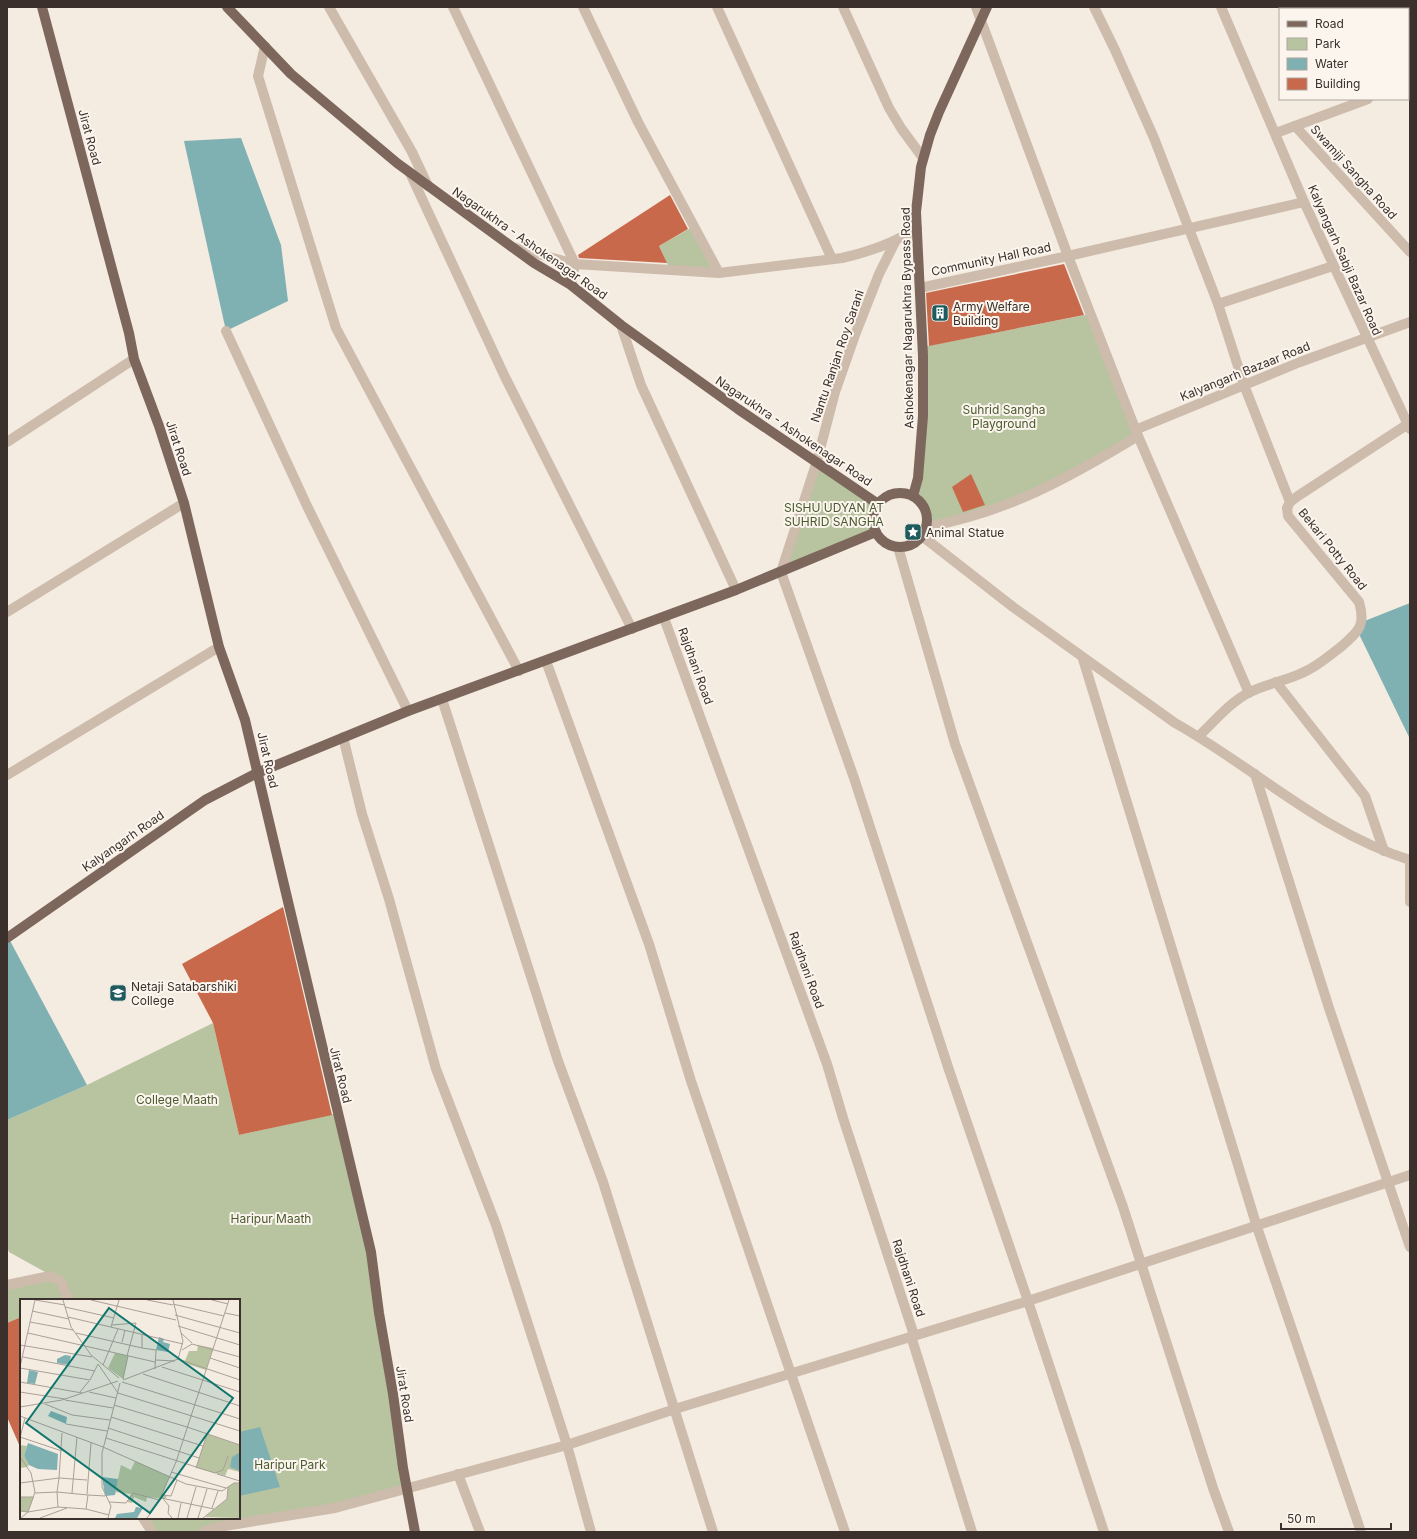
<svg xmlns="http://www.w3.org/2000/svg" width="1417" height="1539" viewBox="0 0 1417 1539" font-family="Inter,sans-serif">
  <style>
    .green { fill: #b8c4a0 }
    .water { fill: #7fb0b2 }
    .building { fill: #c8694b }
    .lines { fill: none; stroke-linecap: round; stroke-linejoin: round }
    .minor { stroke: #cdbbac; stroke-width: 10 }
    .major { stroke: #7d675c; stroke-width: 10 }
    .labels { text-anchor: middle; dominant-baseline: central; stroke-width: 4; stroke-linejoin: round; paint-order: stroke }
    .street-label { font-size: 12px; fill: #3b302b; stroke: #fbf5ee }
    .poi-label { font-size: 12px; fill: #3b302b; stroke: #fbf5ee; text-anchor: start }
    .park-label { font-size: 12px; fill: #4a5a2e; stroke: #fbf5ee }
    .inset-road { fill: none; stroke: #aaa098; stroke-width: 1 }
    .view { fill: #0f766e; fill-opacity: 0.15; stroke: #0f766e; stroke-width: 2 }
    .inset-edge { fill: none; stroke: #3b302b; stroke-width: 2 }
  </style>
  <rect width="100%" height="100%" fill="#f4ebe1"/>
  <!-- green -->
  <g class="green">
    <polygon points="694,226 719,273 670,270 659,246"/>
    <path d="M1090,314L1138,436L1036,493L926,527C925,513 924,505 913,496L918,478L922,347Z"/>
    <polygon points="817,461 878,504 876,532 781,572"/>
    <polygon points="213,1023 239,1135 337,1113 371,1252 406,1487 335,1508 219,1528 220,1532 152,1532 143,1518 239,1518 239,1300 21,1300 21,1317 7,1323 7,1285 54,1277 9,1252 7,1247 7,1120 87,1085"/>
  </g>
  <!-- water -->
  <g class="water">
    <polygon points="241,138 281,245 288,301 226,331 184,141"/>
    <polygon points="1410,603 1410,739 1358,632 1362,622"/>
    <polygon points="8,937 87,1085 7,1120 7,938"/>
    <polygon points="260,1427 280,1487 239,1496 239,1432"/>
  </g>
  <!-- building -->
  <g class="building">
    <polygon points="670,195 688,229 659,246 667,263 579,258 578,255"/>
    <polygon points="1064,264 1084,315 929,346 926,293"/>
    <polygon points="971,474 985,505 963,512 952,487"/>
    <polygon points="283,907 332,1115 239,1135 213,1023 182,964"/>
    <polygon points="21,1317 21,1449 7,1417 7,1323"/>
  </g>
  <g class="lines">
    <!-- minor -->
    <g class="minor">
      <polyline points="329,7 412,152 428,186"/>
      <polyline points="453,7 575,264 571,285"/>
      <path d="M583,7L638,122L719,273L842,258C869,252 893,244 917,228"/>
      <polyline points="717,7 832,259"/>
      <polyline points="843,7 889,108 901,128 923,158"/>
      <polyline points="976,7 1068,256 1138,436 1249,693"/>
      <polyline points="1094,7 1115,50 1154,138 1218,304 1244,385 1290,502"/>
      <polyline points="1221,7 1304,202 1410,429"/>
      <polyline points="1342,7 1343,9"/>
      <polyline points="265,46 258,76 336,328 519,671"/>
      <polyline points="1408,85 1410,84"/>
      <polyline points="1295,126 1410,252"/>
      <polyline points="1276,133 1368,99"/>
      <polyline points="410,173 505,377 632,629"/>
      <polyline points="895,242 879,274 855,335 835,392 817,461 781,572 854,778 949,1070 1028,1301 1104,1532"/>
      <polyline points="512,247 575,264 719,273"/>
      <polyline points="920,288 1068,256 1304,202"/>
      <polyline points="1218,304 1333,266"/>
      <polyline points="621,325 641,385 736,590"/>
      <polyline points="226,331 308,508 408,711"/>
      <polyline points="1135,430 1300,362 1410,322"/>
      <polyline points="7,442 134,359"/>
      <path d="M926,527C1008,512 1067,479 1138,436"/>
      <path d="M922,536L1013,607L1175,723C1254,767 1322,833 1410,860"/>
      <polyline points="898,547 955,744 1123,1207 1213,1488 1229,1532"/>
      <polyline points="7,612 184,503"/>
      <polyline points="664,618 827,1064 843,1118 914,1335"/>
      <polyline points="1083,659 1257,1227 1361,1532"/>
      <polyline points="546,661 649,944 691,1081 845,1532"/>
      <polyline points="1276,682 1365,796 1384,851"/>
      <polyline points="442,699 558,1061 603,1182 713,1532"/>
      <path d="M1199,736C1215,721 1230,702 1250,692C1266,684 1285,681 1302,673C1317,667 1329,656 1342,646C1359,631 1366,625 1359,602L1288,516L1287,508L1290,502L1298,496L1408,424"/>
      <polyline points="343,737 362,814 389,899 436,1069 496,1225 567,1445 591,1532"/>
      <polyline points="1255,774 1329,1008 1410,1247"/>
      <polyline points="7,775 219,647"/>
      <polyline points="1410,860 1410,902"/>
      <polyline points="7,1285 50,1276 61,1281 68,1300"/>
      <polyline points="911,1336 972,1532"/>
      <polyline points="458,1474 480,1532"/>
      <polyline points="143,1518 152,1532"/>
      <polyline points="203,1532 218,1527 335,1508 567,1445 675,1409 1028,1301 1410,1175"/>
    </g>
    <!-- major -->
    <g class="major">
      <polyline points="42,7 129,333 134,359 159,426 184,503 219,647 245,720 371,1252 379,1313 393,1394 403,1468 415,1532"/>
      <polyline points="227,7 291,74 397,163 534,263 571,285 621,325 738,409 878,504"/>
      <circle cx="900" cy="520" r="27"/>
      <polyline points="913,496 918,478 923,416 923,356 916,212 921,167 930,135 939,112 987,7"/>
      <polyline points="7,938 205,800 257,773 408,711 736,590 876,532"/>
    </g>
  </g>
  <!-- icons -->
  <defs>
    <symbol id="building-square" viewBox="-11 -11 22 22"><rect x="-9" y="-9" width="18" height="18" rx="4" fill="#1f5a5e" stroke="#fbf5ee"/><path d="M-4-6H4V6H1V3H-1V6H-4ZM-2.5-4.3h1.7v1.8h-1.7ZM.8-4.3h1.7v1.8H.8ZM-2.5-1h1.7V.8h-1.7ZM.8-1h1.7V.8H.8Z" fill="#fff"/></symbol>
    <symbol id="sight-square" viewBox="-11 -11 22 22"><rect x="-9" y="-9" width="18" height="18" rx="4" fill="#1f5a5e" stroke="#fbf5ee"/><path d="M0-6L1.8-2.2L6-1.7L2.9 1.2L3.7 5.4L0 3.3L-3.7 5.4L-2.9 1.2L-6-1.7L-1.8-2.2Z" fill="#fff"/></symbol>
    <symbol id="university-square" viewBox="-11 -11 22 22"><rect x="-9" y="-9" width="18" height="18" rx="4" fill="#1f5a5e" stroke="#fbf5ee"/><path d="M0-5L7-2L0 1L-7-2ZM-4 1L0 2.5L4 1V4Q0 6-4 4Z" fill="#fff"/></symbol>
  </defs>
  <g fill-rule="evenodd">
    <use href="#building-square" x="930" y="303" width="20" height="20"/>
    <use href="#sight-square" x="903" y="522" width="20" height="20"/>
    <use href="#university-square" x="108" y="983" width="20" height="20"/>
  </g>
  <g class="labels">
    <!-- street labels -->
    <g class="street-label">
      <text transform="translate(90 137) rotate(75)">Jirat Road</text>
      <text transform="translate(1354 172) rotate(48)">Swamiji Sangha Road</text>
      <text transform="translate(530 243) rotate(35)">Nagarukhra - Ashokenagar Road</text>
      <text transform="translate(991 259) rotate(-12)">Community Hall Road</text>
      <text transform="translate(1345 260) rotate(66)">Kalyangarh Sabji Bazar Road</text>
      <text transform="translate(907 318) rotate(-91)">Ashokenagar Nagarukhra Bypass Road</text>
      <text transform="translate(837 356) rotate(-71)">Nantu Ranjan Roy Sarani</text>
      <text transform="translate(1245 371) rotate(-22)">Kalyangarh Bazaar Road</text>
      <text transform="translate(794 431) rotate(34)">Nagarukhra - Ashokenagar Road</text>
      <text transform="translate(179 448) rotate(72)">Jirat Road</text>
      <text transform="translate(1333 549) rotate(51)">Bekari Potty Road</text>
      <text transform="translate(696 666) rotate(70)">Rajdhani Road</text>
      <text transform="translate(268 760) rotate(77)">Jirat Road</text>
      <text transform="translate(123 841) rotate(-35)">Kalyangarh Road</text>
      <text transform="translate(807 970) rotate(70)">Rajdhani Road</text>
      <text transform="translate(341 1075) rotate(76)">Jirat Road</text>
      <text transform="translate(909 1278) rotate(72)">Rajdhani Road</text>
      <text transform="translate(405 1394) rotate(81)">Jirat Road</text>
    </g>
    <!-- poi labels -->
    <g class="poi-label">
      <text x="953" y="306">Army Welfare<tspan x="953" dy="14">Building</tspan></text>
      <text x="926" y="532">Animal Statue</text>
      <text x="131" y="986">Netaji Satabarshiki<tspan x="131" dy="14">College</tspan></text>
    </g>
    <!-- park labels -->
    <g class="park-label">
      <text x="1004" y="409">Suhrid Sangha<tspan x="1004" dy="14">Playground</tspan></text>
      <text x="834" y="507">SISHU UDYAN AT<tspan x="834" dy="14">SUHRID SANGHA</tspan></text>
      <text x="177" y="1099">College Maath</text>
      <text x="271" y="1218">Haripur Maath</text>
      <text x="290" y="1464">Haripur Park</text>
    </g>
  </g>
  <!-- overview -->
  <g transform="translate(20 1299)">
    <rect width="220" height="220" fill="#f4ebe1"/>
    <path d="M178,46L193,49L186,71L164,64L169,52H177ZM95,54L108,57L103,80L88,69ZM187,135L220,146V173L208,170L205,177L176,169ZM0,146L7,147L4,157L9,166L7,168L0,169ZM115,162L150,178L142,195L147,197L145,200L127,198L126,203L114,198L112,204L107,203L111,195L95,193L101,166L111,171ZM214,184H220V219L185,218L207,200L208,188ZM0,198H14L8,213L0,212Z" fill="#b8c4a0"/>
    <path d="M139,38L144,40L143,43L150,45L148,53L136,51ZM45,56L51,57L49,66L37,64V60ZM9,71L18,73L15,85L7,84ZM31,112L47,118L46,125L28,117ZM8,144L38,155L37,171L18,170L9,166L4,157ZM219,154H220V172L210,168L212,158ZM82,178L98,180L95,196L85,197ZM116,208L123,209L117,219H95L97,215L114,213Z" fill="#7fb0b2"/>
    <path class="inset-road" d="M15,1L45,6M43,1L51,28L71,56L99,79M71,1L156,21M127,1L153,6M192,1L208,5M153,5L204,17M45,8L94,19M12,12L49,20M205,14L220,17M155,16L220,34M48,18L163,45M10,23L53,31M92,26L116,24L107,57M158,27L220,46M91,28L99,1M8,34L135,63M56,34L122,49M161,34L172,44M122,35V49L136,51L135,70M102,43L105,31M0,46L72,58M162,51L172,45L220,58M3,58L75,72M190,59L220,69M158,60L220,81M136,61L155,62M78,65L98,94L220,132M83,66L98,30M0,68L15,1M142,68L220,93M0,69L70,81L78,65M123,75L220,107M103,80L108,57M103,81L158,60L163,42L153,1M0,83L62,94M102,83L220,120M0,93L45,100M60,93L69,82M69,93L96,99M45,101L93,109M25,105L52,116L90,121M94,106L167,128M0,108L42,101L98,82M0,117L83,148L166,185L202,192L214,184H220M91,118L183,147M46,125L87,132M167,128L220,146M88,129L179,159M0,138L42,152M0,139L5,119M86,139L195,174L203,171L208,157M0,158L11,174L15,193L8,213L0,212M176,169L187,135M151,173L206,189M197,175L220,182M0,184L39,179L42,134M15,194L37,193L39,179L67,181M52,194L57,138M67,195L71,144M68,196L85,197M142,196L151,197L157,181M0,198H13M89,203L106,204L113,194L139,201M192,209L198,192M66,210L38,208L37,193L68,196L66,210L89,216M1,219L8,213L38,208M20,219L47,209M88,219L91,207L82,188V154L100,84M127,219L141,199L194,210M152,219L148,214L149,207L141,197L156,163L209,1M158,219L161,204M167,219L176,188M178,219L187,190M183,219L207,200L208,188"/>
    <path class="view" d="M89,9L213,99L130,214L6,124Z"/>
    <rect width="220" height="220" class="inset-edge"/>
  </g>
  <!-- border -->
  <rect width="1417" height="1539" fill="none" stroke="#3b302b" stroke-width="16"/>
  <!-- legend -->
  <rect x="1279" y="8" width="130" height="92" fill="#fbf5ee" stroke="#aea6a0"/>
  <rect x="1287" y="21" width="20" height="6" fill="#7d675c" stroke="#aea6a0"/>
  <text x="1315" y="28" font-size="12" fill="#3b302b">Road</text>
  <rect x="1287" y="38" width="20" height="12" fill="#b8c4a0" stroke="#aea6a0"/>
  <text x="1315" y="48" font-size="12" fill="#3b302b">Park</text>
  <rect x="1287" y="58" width="20" height="12" fill="#7fb0b2" stroke="#aea6a0"/>
  <text x="1315" y="68" font-size="12" fill="#3b302b">Water</text>
  <rect x="1287" y="78" width="20" height="12" fill="#c8694b" stroke="#aea6a0"/>
  <text x="1315" y="88" font-size="12" fill="#3b302b">Building</text>
  <!-- scale -->
  <path d="M1281 1523v6h110v-6" fill="none" stroke="#3b302b" stroke-width="2"/>
  <text x="1287" y="1523" font-size="12" fill="#3b302b" stroke="#fbf5ee" stroke-width="3" paint-order="stroke">50 m</text>
</svg>
